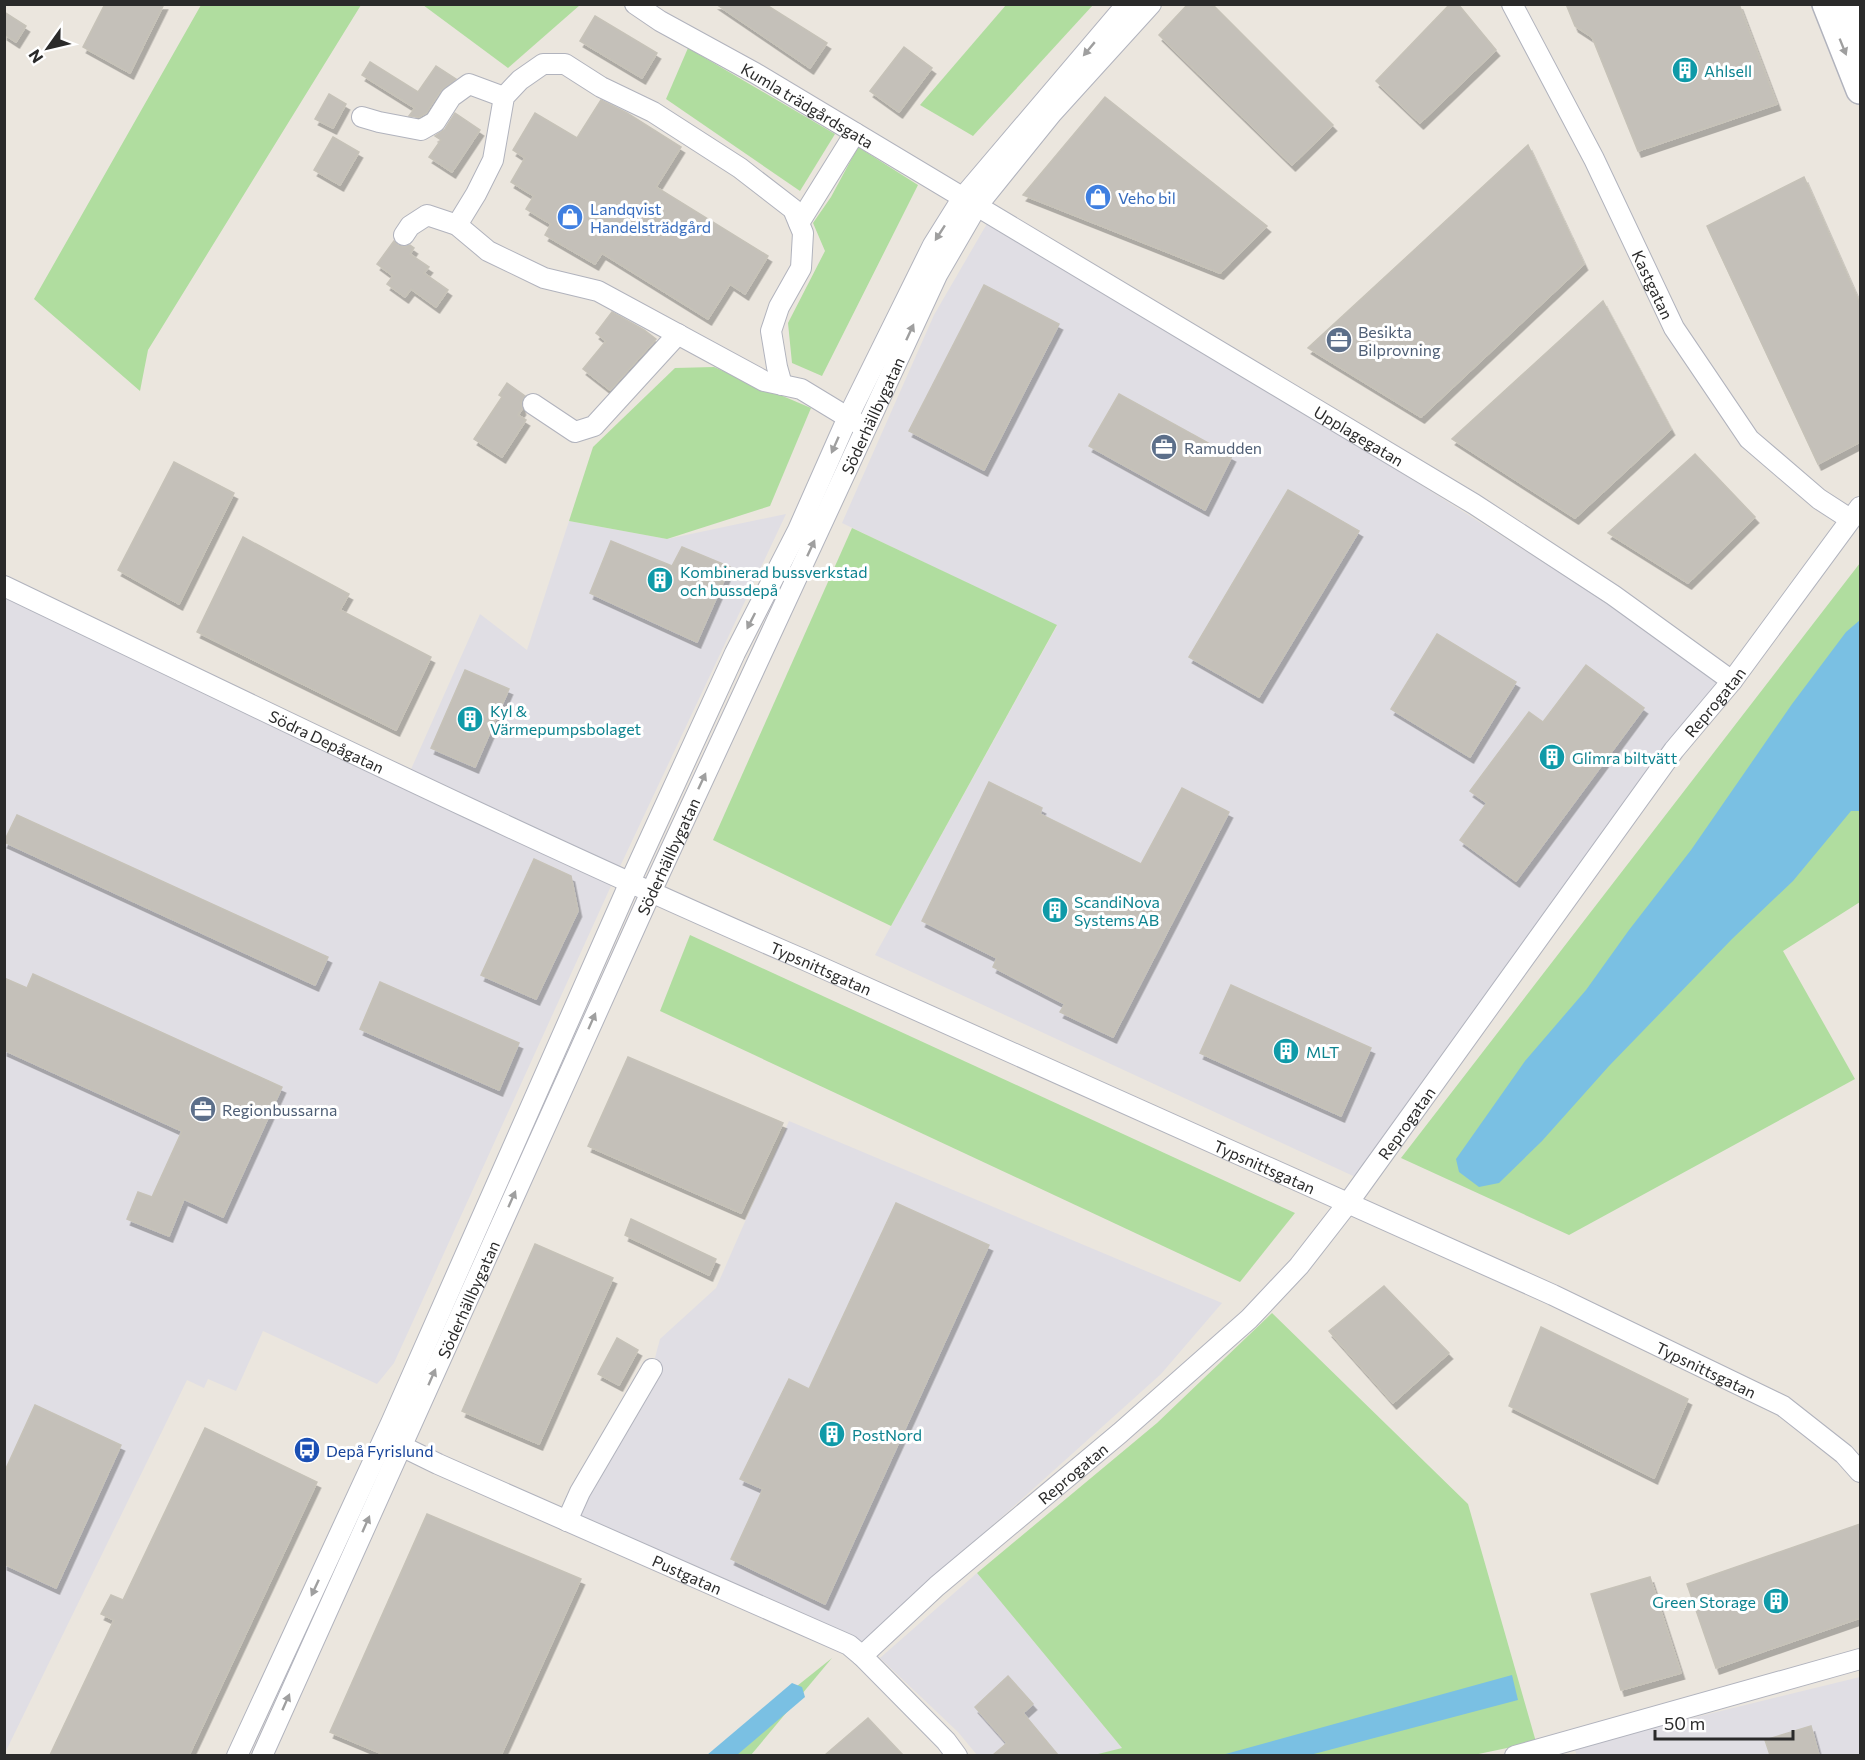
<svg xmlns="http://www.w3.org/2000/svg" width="1865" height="1760" viewBox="0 0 1865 1760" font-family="Commissioner,sans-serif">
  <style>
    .industrial { fill: #e0dee4 }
    .green { fill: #b0dd9f }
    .water { fill: #7ac0e3 }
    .building { fill: #c4c0b9; stroke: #c6c2b8; stroke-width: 1.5; filter: url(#shadow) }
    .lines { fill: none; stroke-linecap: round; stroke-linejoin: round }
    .street-casing { stroke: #b1b3bd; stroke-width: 22 }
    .secondary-casing { stroke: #b1b3bd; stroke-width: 30 }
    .street { stroke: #fff; stroke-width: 20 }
    .secondary { stroke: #fff; stroke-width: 27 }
    .oneway { fill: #9f9f9f }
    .labels { text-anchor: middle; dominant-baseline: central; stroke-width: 6; stroke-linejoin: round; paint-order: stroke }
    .culture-label { font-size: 16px; fill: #0d838f; stroke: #fff; text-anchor: start }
    .street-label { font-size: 16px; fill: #2a2a2a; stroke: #fff }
    .shop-label { font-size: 16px; fill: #366cbe; stroke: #fff; text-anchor: start }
    .service-label { font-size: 16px; fill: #4e5e75; stroke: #fff; text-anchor: start }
    .transit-label { font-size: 16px; fill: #164399; stroke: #fff; text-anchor: start }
  </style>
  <defs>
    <filter id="shadow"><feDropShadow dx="3.5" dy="6" stdDeviation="0" flood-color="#0004"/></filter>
  </defs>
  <rect width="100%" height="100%" fill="#ebe6de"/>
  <!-- industrial -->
  <g class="industrial">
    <polygon points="992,215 1732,681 1364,1181 875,955 1057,626 842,523 934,315"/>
    <polygon points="786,514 616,875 394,1363 377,1384 263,1331 236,1391 208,1379 204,1388 187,1380 4,1755 4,585 408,776 480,614 527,650 569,521 667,539"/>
    <polygon points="789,1121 1222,1303 1161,1374 867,1638 865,1644 571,1512 652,1369 660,1339 716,1288"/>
    <polygon points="977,1573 1122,1748 1094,1756 977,1755 958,1732 880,1658"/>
    <polygon points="1860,1677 1860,1755 1577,1756 1574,1747"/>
  </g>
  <!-- green -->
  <g class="green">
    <polygon points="201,5 361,5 148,350 140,391 34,299"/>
    <polygon points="423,5 580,5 508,68"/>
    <polygon points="1006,5 1093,5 973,136 920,105"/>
    <polygon points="688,48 835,134 800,191 666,99"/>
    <polygon points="858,147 918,185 822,376 792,363 788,323 825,251 813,223 831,197"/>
    <polygon points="714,367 811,408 770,506 667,539 569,521 593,447 675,368"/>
    <polygon points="852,528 1057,625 891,926 713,840"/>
    <polygon points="1860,563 1860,902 1783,951 1855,1079 1569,1235 1401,1158"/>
    <polygon points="690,935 1295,1213 1240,1282 660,1011"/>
    <polygon points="1272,1313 1468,1504 1536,1742 1469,1756 1094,1755 1122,1748 977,1573 1157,1423"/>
    <polygon points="832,1658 751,1755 711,1755"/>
  </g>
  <!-- water -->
  <g class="water">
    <polygon points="1860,620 1860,811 1851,811 1793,881 1732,939 1609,1066 1542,1141 1499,1183 1479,1187 1459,1172 1456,1159 1525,1061 1586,990 1629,930 1691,850 1792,704 1846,632"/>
    <polygon points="1512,1675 1518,1700 1310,1755 1222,1755"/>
    <polygon points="792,1683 802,1687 805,1697 737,1755 707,1755"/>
  </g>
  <!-- building -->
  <g class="building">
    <polygon points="105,4 164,4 130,73 83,47"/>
    <polygon points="716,4 765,4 827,43 810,68"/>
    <polygon points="1188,4 1212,4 1333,125 1292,165 1159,35"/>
    <polygon points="1450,4 1458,4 1496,50 1420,123 1376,81"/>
    <polygon points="1566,4 1739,4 1777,104 1638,151 1592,37 1575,26"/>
    <polygon points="4,12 26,26 16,42 4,34"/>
    <polygon points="595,16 657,53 642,78 580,41"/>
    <polygon points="904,47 932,68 899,112 870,91"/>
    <polygon points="370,62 418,92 436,66 456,79 441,90 426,113 419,117 409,116 415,108 362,75"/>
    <polygon points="329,94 346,104 333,128 315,119"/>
    <polygon points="1105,97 1267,226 1220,273 1023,195"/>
    <polygon points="601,100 627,113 681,147 656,187 768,256 745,294 730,284 708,319 602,253 595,264 545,235 551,224 526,209 534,196 511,182 525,158 513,150 535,113 577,138"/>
    <polygon points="455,113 480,130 452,172 429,157 441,140 435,136 445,129"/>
    <polygon points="333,137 359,152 340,185 314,170"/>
    <polygon points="1528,145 1584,264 1421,417 1308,348"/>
    <polygon points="1804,177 1860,304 1860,442 1818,464 1707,226"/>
    <polygon points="394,241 398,245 404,247 410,245 414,248 410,254 429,267 424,273 448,290 436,307 411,289 405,297 387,284 393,276 377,264"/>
    <polygon points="984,285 1059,324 984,470 909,431"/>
    <polygon points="1603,301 1671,429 1575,518 1452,439"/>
    <polygon points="612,312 644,330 656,339 610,390 583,369 606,341 596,333"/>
    <polygon points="507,383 525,396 521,403 522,409 518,415 526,420 502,457 474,439 502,397 499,395"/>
    <polygon points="1119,394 1232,456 1205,510 1089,446"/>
    <polygon points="1695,454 1755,517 1688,583 1608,533"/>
    <polygon points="174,462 234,493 179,604 118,570"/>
    <polygon points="1288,490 1359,531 1259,697 1189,657"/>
    <polygon points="243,537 349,594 340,610 431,657 396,730 197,632"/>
    <polygon points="611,541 672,566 682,547 730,567 697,642 590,593"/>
    <polygon points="1437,634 1516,682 1470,757 1391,709"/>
    <polygon points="1586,665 1644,708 1516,881 1460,840 1487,803 1470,791 1529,712 1543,722"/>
    <polygon points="465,670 509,689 475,767 431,748"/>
    <polygon points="989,782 1042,808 1040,814 1141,864 1182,788 1229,812 1113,1037 1060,1012 1065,1004 993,967 997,958 922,921"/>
    <polygon points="17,815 328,957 315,985 4,842"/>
    <polygon points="534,859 571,876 578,911 536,999 481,975"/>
    <polygon points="33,974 282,1087 223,1217 184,1199 169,1236 127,1219 138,1192 152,1197 182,1131 4,1050 4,978 27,988"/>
    <polygon points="380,982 519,1043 499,1090 360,1029"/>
    <polygon points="1231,985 1371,1048 1341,1116 1200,1053"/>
    <polygon points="628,1057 783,1123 741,1213 588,1146"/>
    <polygon points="896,1203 989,1245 825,1604 731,1559 763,1489 740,1479 789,1379 809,1389"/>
    <polygon points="631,1219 716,1259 709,1275 625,1235"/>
    <polygon points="535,1244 613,1278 539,1444 462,1411"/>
    <polygon points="1384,1286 1449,1353 1393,1403 1329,1331"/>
    <polygon points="1541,1327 1688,1399 1654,1478 1509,1406"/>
    <polygon points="617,1338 638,1350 619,1385 598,1374"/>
    <polygon points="35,1405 121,1445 56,1588 4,1564 4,1473"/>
    <polygon points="205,1428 317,1482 189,1755 50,1755 114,1620 101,1614 111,1595 123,1600"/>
    <polygon points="427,1514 581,1579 501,1755 385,1755 330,1732"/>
    <polygon points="1860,1524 1860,1618 1716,1668 1687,1584"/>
    <polygon points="1650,1577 1681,1673 1621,1690 1591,1594"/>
    <polygon points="1008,1676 1033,1704 1023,1713 1058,1755 993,1755 1007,1743 975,1707"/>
    <polygon points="868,1718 903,1755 825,1755"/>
    <polygon points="1811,1726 1819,1755 1770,1755 1765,1740"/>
  </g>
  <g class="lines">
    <defs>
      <g id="street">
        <path id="s1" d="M635,4L660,21L755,73L1474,504L1613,595L1732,681"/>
        <path id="s2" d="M1512,4L1594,159L1674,328L1749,439L1819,499L1850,519"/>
        <polyline points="362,117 379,122 421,130 435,122 451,97 469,84 504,97"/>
        <polyline points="799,223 855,133"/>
        <polyline points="457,225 476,194 493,160 504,97 520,80 543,64 565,64 601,87 653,112 740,168 793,209 803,233 801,268 779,307 771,331 777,367 782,385"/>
        <polyline points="404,235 410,226 427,215 457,225 488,251 544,278 598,291 764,381 801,389 857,423"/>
        <polyline points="533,404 575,432 594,426 678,334"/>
        <path id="s3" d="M4,586C271,714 536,844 807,961L1553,1295L1783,1406L1844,1454L1860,1472"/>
        <path id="s4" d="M389,1440L438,1464L849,1645L862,1656L946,1741L957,1756"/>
        <polyline points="567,1521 580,1492 652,1369"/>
        <path id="s5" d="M862,1656L937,1586L1120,1433L1249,1319L1299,1266L1348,1203L1674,750L1732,681L1860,507"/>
        <polyline points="237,1756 391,1423 630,882 735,653 798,530 848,417 933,245 963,197 1127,4"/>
        <path id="s6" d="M262,1756L651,892L937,275L977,206L1052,113L1151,4"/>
        <polyline points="1515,1756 1860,1659"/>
      </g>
      <g id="secondary">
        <polyline points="1826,4 1860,90"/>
        <polyline points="1846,4 1860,38"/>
      </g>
    </defs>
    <!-- street casing -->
    <use href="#street" class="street-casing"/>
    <!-- secondary casing -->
    <use href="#secondary" class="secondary-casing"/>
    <!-- street -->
    <use href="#street" class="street"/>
    <!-- secondary -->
    <use href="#secondary" class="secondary"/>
  </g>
  <!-- one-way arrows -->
  <defs><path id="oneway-solid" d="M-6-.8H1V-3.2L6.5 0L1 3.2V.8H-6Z" transform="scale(1.5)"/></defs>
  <g class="oneway">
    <use href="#oneway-solid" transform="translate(1843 47) rotate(68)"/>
    <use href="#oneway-solid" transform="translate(1089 49) rotate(130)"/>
    <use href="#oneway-solid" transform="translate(940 233) rotate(123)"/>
    <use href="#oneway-solid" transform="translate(910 332) rotate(-65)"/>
    <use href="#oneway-solid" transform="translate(835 445) rotate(114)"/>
    <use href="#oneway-solid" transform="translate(811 548) rotate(-65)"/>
    <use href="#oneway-solid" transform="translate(751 621) rotate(117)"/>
    <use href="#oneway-solid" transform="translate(702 781) rotate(-65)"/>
    <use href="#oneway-solid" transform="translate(592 1021) rotate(-66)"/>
    <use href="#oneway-solid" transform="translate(512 1199) rotate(-66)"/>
    <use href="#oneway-solid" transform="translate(432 1377) rotate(-66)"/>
    <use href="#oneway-solid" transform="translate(366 1524) rotate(-66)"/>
    <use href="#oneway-solid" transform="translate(315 1588) rotate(115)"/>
    <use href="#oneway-solid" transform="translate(286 1702) rotate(-66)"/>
  </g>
  <!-- icons -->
  <defs>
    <symbol id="building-disc" viewBox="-11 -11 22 22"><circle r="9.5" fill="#0f9aa8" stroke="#fff"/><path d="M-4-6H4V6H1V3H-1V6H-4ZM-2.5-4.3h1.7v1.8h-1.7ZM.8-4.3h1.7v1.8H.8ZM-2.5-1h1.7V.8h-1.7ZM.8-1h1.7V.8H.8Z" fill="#fff"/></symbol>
    <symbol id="shop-disc" viewBox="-11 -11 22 22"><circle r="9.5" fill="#3f7fe0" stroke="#fff"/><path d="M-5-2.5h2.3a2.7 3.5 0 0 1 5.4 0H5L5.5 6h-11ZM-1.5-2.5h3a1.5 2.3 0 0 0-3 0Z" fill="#fff"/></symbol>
    <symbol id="office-disc" viewBox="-11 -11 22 22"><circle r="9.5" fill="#5c6f8a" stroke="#fff"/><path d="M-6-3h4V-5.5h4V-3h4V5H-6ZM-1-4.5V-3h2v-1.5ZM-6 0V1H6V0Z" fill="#fff"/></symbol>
    <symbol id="bus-disc" viewBox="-11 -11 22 22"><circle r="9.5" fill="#1a4fb4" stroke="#fff"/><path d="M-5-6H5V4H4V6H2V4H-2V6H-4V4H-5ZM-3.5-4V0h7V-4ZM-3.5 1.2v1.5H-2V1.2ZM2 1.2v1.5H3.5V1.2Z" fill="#fff"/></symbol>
  </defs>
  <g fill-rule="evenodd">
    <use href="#building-disc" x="1670" y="55" width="30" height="30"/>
    <use href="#shop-disc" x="1083" y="182" width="30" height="30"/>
    <use href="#shop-disc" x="555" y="202" width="30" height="30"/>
    <use href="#office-disc" x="1324" y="325" width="30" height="30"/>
    <use href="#office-disc" x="1149" y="432" width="30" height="30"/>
    <use href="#building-disc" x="645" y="565" width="30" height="30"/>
    <use href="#building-disc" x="455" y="704" width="30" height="30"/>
    <use href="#building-disc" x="1537" y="742" width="30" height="30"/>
    <use href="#building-disc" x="1040" y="895" width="30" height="30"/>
    <use href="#building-disc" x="1271" y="1036" width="30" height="30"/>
    <use href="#office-disc" x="188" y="1094" width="30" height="30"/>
    <use href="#building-disc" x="817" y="1419" width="30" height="30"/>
    <use href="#bus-disc" x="292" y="1435" width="30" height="30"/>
    <use href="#building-disc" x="1761" y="1586" width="30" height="30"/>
  </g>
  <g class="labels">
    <!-- culture labels -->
    <g class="culture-label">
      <text x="1704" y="70">Ahlsell</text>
      <text x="680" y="571">Kombinerad bussverkstad<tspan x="680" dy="18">och bussdepå</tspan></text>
      <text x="490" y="710">Kyl &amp;<tspan x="490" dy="18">Värmepumpsbolaget</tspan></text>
      <text x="1572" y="757">Glimra biltvätt</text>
      <text x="1074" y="901">ScandiNova<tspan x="1074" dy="18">Systems AB</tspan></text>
      <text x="1306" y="1051">MLT</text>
      <text x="852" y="1434">PostNord</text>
      <text x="1756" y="1601" text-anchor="end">Green Storage</text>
    </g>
    <!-- street labels -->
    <g class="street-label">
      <text stroke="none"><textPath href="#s1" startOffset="200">Kumla trädgårdsgata</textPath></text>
      <text stroke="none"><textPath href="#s2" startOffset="314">Kastgatan</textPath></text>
      <text stroke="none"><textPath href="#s6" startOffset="1473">Söderhällbygatan</textPath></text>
      <text stroke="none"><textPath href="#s1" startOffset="843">Upplagegatan</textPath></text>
      <text stroke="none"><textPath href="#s5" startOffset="1287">Reprogatan</textPath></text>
      <text stroke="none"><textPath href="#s3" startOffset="358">Södra Depågatan</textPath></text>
      <text stroke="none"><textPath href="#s6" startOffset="987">Söderhällbygatan</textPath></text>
      <text stroke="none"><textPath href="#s3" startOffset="902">Typsnittsgatan</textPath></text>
      <text stroke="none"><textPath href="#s5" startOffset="765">Reprogatan</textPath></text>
      <text stroke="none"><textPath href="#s3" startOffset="1388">Typsnittsgatan</textPath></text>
      <text stroke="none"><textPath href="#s6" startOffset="501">Söderhällbygatan</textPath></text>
      <text stroke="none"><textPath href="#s3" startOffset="1874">Typsnittsgatan</textPath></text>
      <text stroke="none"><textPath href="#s5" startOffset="279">Reprogatan</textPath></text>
      <text stroke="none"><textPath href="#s4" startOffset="327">Pustgatan</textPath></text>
    </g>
    <!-- shop labels -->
    <g class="shop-label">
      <text x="1118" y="197">Veho bil</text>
      <text x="590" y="208">Landqvist<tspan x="590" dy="18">Handelsträdgård</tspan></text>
    </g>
    <!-- service labels -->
    <g class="service-label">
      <text x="1358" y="331">Besikta<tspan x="1358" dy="18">Bilprovning</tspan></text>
      <text x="1184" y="447">Ramudden</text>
      <text x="222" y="1109">Regionbussarna</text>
    </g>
    <!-- transit labels -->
    <g class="transit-label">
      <text x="326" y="1450">Depå Fyrislund</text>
    </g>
  </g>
  <!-- border -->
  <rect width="1865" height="1760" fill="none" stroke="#2a2a2a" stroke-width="12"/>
  <!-- north arrow -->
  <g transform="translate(48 48) rotate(236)" stroke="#ffffff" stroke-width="4.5" paint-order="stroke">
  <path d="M0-4.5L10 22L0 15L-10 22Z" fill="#2a2a2a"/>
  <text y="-9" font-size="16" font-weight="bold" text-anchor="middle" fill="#2a2a2a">N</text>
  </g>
  <!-- scale -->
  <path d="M1655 1730v9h138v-9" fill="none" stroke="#2a2a2a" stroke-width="3"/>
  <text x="1664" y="1730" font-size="18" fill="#2a2a2a" stroke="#ffffff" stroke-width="4.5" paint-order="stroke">50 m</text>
</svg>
